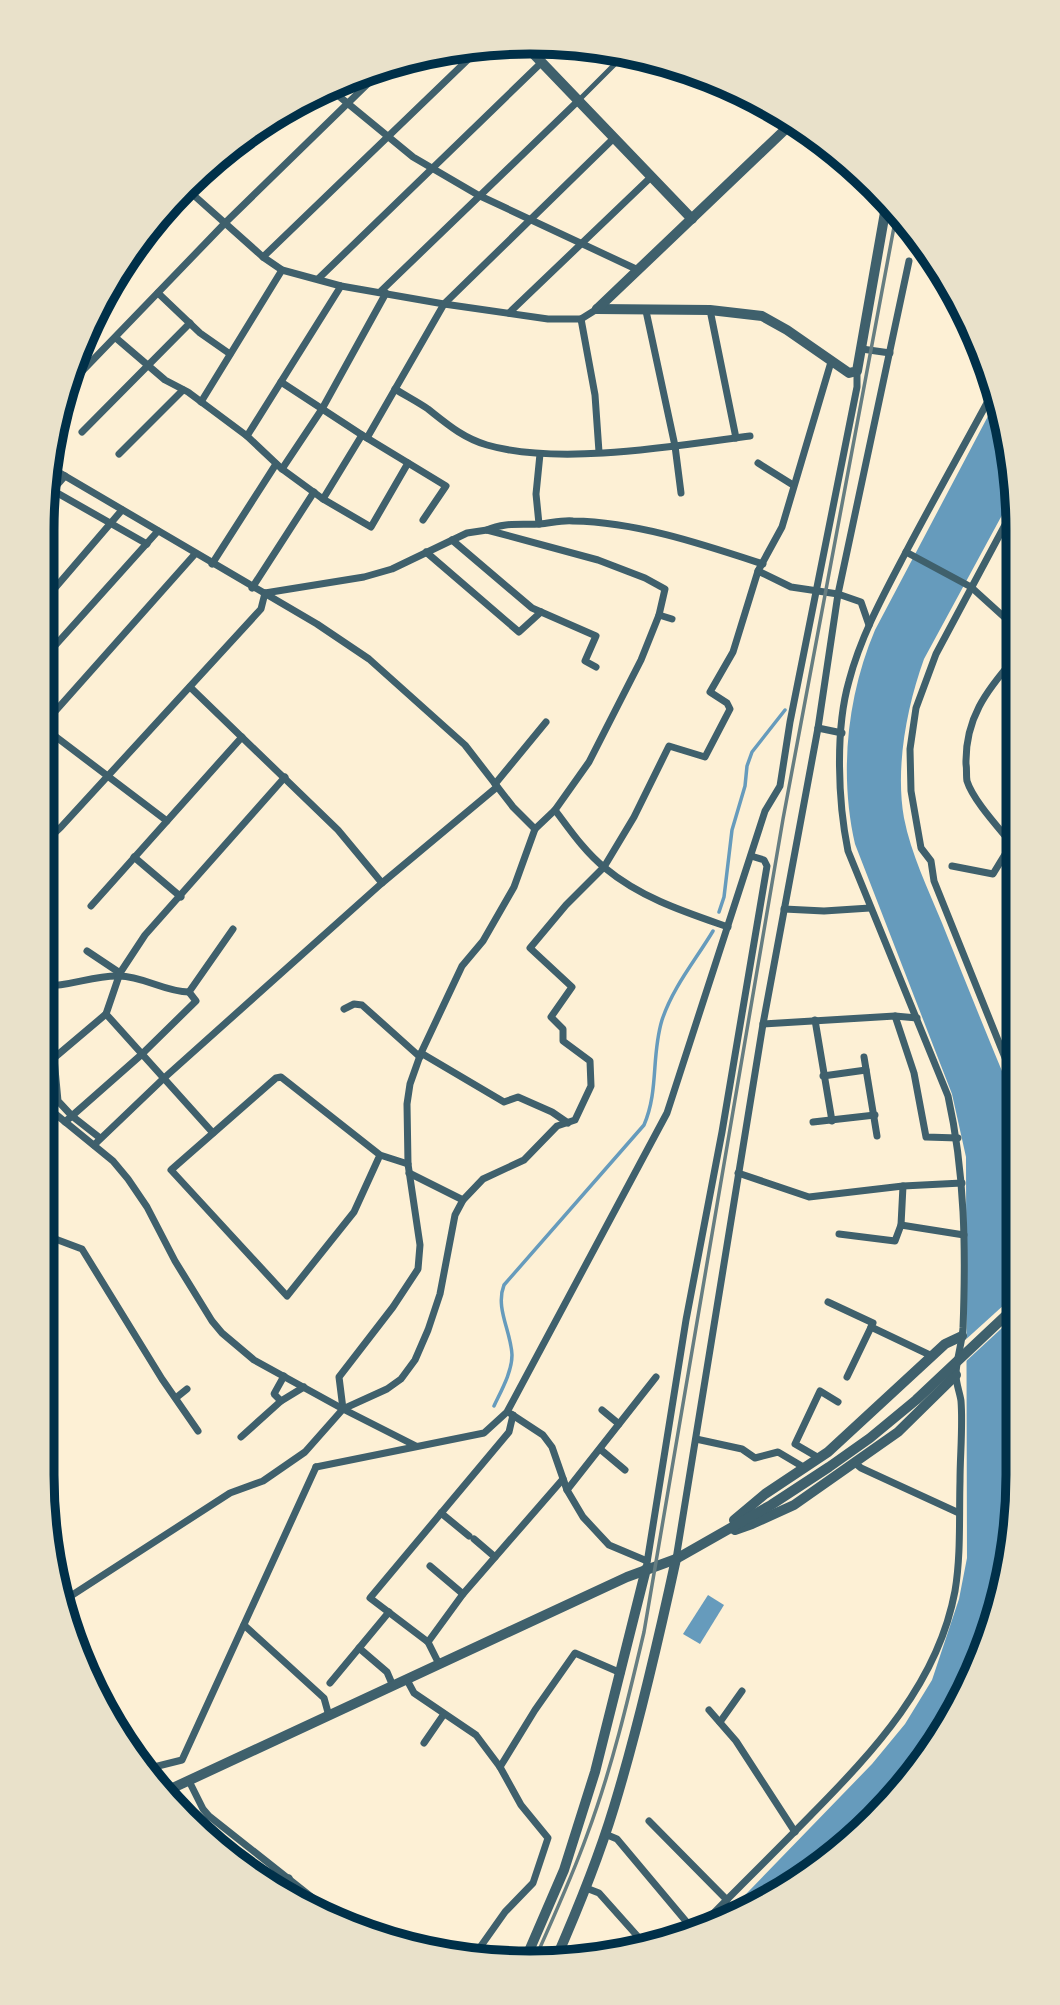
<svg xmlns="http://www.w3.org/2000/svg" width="1060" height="2005" viewBox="0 0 1060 2005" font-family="'Golos Text',sans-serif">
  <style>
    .water { fill: #669bbc }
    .pier { fill: #fdf0d5 }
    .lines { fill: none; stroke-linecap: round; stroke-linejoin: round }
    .stream { stroke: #669bbc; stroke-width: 3.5 }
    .pedestrian { stroke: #3f606c; stroke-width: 5 }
    .minor { stroke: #3f606c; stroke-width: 7 }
    .tertiary { stroke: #3f606c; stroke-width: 10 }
    .rail { stroke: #657d81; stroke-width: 3.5 }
    .rim { fill: none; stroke: #003049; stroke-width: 9 }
  </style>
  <rect width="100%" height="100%" fill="#fdf0d5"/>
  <!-- water -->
  <g class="water">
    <path d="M996,401L1014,466V493L924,659C907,706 895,767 904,818C911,854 928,889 942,923C964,978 986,1033 1009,1088L1014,1114L1017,1507L1001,1602L967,1691L875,1820L745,1913L717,1924L872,1764L905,1724L932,1680L959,1599L967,1558L966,1157L952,1094L855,844C839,774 847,696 875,630Z"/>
    <polygon points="708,1595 724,1605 700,1644 683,1634"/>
  </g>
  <!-- pier -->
  <polygon class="pier" points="1016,1294 1016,1315 963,1364 963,1342"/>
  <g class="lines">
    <!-- stream -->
    <g class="stream">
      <polyline points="719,912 724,897 732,830 745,786 747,766 752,752 785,710"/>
      <path d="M494,1406C501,1391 512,1372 512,1355C511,1331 495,1308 504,1285L644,1125C659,1090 651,1056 662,1020C673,987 695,961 713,931"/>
    </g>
    <!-- pedestrian -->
    <polyline class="pedestrian" points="578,101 625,54"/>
    <!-- minor -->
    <g class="minor">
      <polyline points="329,88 413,157 478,195 636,269"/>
      <polyline points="196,176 215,158"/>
      <polyline points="192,181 189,191 263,257 282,270 341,286 444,304 548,319 581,319 597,309"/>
      <polyline points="134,247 189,191"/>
      <polyline points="921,249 922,241"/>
      <polyline points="263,257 482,46"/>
      <polyline points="318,279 541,63"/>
      <polyline points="380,292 578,101"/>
      <polyline points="158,293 200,333 230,354"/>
      <polyline points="710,310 736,438"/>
      <polyline points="646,311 675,446 681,493"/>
      <polyline points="509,313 651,177"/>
      <polyline points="581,319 595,395 599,452"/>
      <polyline points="116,338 165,380 188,392 247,436 282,469 323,499 362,435"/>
      <polyline points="862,349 890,353"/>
      <polyline points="281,382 362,435 446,486 423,520"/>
      <path d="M395,389C406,396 418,402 428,409C447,424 463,438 487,445C559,466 676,446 750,436"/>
      <polyline points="63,391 226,222 388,64"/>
      <polyline points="201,402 282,270"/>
      <polyline points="82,432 190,323"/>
      <polyline points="247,436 341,286"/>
      <polyline points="367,438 444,304 614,138"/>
      <polyline points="119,454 183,390"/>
      <polyline points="758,463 793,485"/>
      <polyline points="48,466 317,624 369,659 465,745 513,807 535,829"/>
      <polyline points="282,469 322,409 386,293"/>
      <polyline points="45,486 147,544"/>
      <polyline points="323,499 371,527 408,463"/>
      <polyline points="43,501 65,476"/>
      <polyline points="1014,508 936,654 916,708 910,749 911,791 921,848 931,861 934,881 1016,1085"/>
      <polyline points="539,524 536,494 540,454"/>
      <path d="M487,530C504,522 521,525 540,524C551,523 562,520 573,521C637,522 702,544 763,564"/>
      <polyline points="452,540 532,608 596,636 585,661 596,667"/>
      <polyline points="426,552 519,632 541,612"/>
      <polyline points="906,552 971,587 1014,626"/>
      <polyline points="212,564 276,464"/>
      <polyline points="758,571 791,587 838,594 861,602 869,625"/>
      <polyline points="252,588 314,492"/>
      <polyline points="265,593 364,577 392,569 467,533 487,530 598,560 645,578 665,589 659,615 641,660 589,762 555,810 535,829 514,887 483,941 462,966 421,1053 410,1084 407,1104 408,1164 420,1245 418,1269 393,1307 339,1377 343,1409"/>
      <polyline points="43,602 122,510"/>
      <polyline points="659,615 672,619"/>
      <polyline points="43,659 158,531"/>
      <polyline points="190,687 338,830 382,883"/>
      <polyline points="43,725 195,554"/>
      <polyline points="43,727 167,821"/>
      <polyline points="818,728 842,733"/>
      <polyline points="495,784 546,722"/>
      <path d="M555,810C570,830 585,852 605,868C641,898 685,912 728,927"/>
      <path d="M1011,843C998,827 973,800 967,781C966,776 967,769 966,764C965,719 986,691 1014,659"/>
      <polyline points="43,844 61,827 261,609 265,593"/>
      <polyline points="134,857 181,897"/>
      <polyline points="1003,860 1015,870"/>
      <polyline points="952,866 993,874 1015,838"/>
      <polyline points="91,906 242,737"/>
      <polyline points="784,909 824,911 870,908"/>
      <polyline points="87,951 120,973"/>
      <path d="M43,986C69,987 94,975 119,976C143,976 165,992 189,992"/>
      <polyline points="344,1009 354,1004 362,1005 420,1057"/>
      <polyline points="895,1016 914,1073 926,1137 958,1138"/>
      <polyline points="815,1020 832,1121"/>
      <polyline points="763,1024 895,1016 917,1018"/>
      <polyline points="421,1053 504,1102 518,1097 552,1112 568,1123"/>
      <polyline points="864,1057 877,1136"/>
      <polyline points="823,1076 866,1070"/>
      <polyline points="42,1103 113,1161 128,1179 147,1207 175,1261 212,1321 222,1333 254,1360 343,1409 416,1446"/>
      <polyline points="65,1122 141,1055 196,1001 189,992 233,929"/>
      <polyline points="813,1122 875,1115"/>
      <polyline points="213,1133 106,1014 120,973 145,935 285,777"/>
      <polyline points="100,1138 72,1116 58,1101 54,1058 106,1014"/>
      <polyline points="94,1145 163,1079 382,883 497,787"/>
      <polyline points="380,1155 354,1212 287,1296 171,1170 276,1078 281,1077 380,1155 408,1164"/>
      <polyline points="409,1173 463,1200"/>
      <polyline points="738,1173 809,1197 903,1186 962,1183"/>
      <polyline points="901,1225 964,1235"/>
      <polyline points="42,1234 82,1249 162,1379 198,1431"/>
      <polyline points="839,1234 895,1241 901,1225 903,1186"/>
      <polyline points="828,1302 873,1323 847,1377"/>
      <polyline points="871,1327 932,1356"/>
      <polyline points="284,1376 274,1394 281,1401 304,1387"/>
      <polyline points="177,1397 187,1389"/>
      <polyline points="602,1410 619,1424"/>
      <polyline points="511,1414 543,1435 552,1447 567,1490 583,1517 609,1545 647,1561"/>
      <polyline points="241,1437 281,1401"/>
      <polyline points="696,1439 742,1449 755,1458 778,1452 805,1468"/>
      <polyline points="600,1449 625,1470"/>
      <polyline points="819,1458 795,1444 820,1391 838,1402"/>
      <polyline points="855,1463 861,1468 959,1513"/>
      <polyline points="316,1467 484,1433 507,1412 667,1113 765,811 780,786 790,722 857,387 857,371"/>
      <polyline points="567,1490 656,1377"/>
      <polyline points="441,1513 469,1536"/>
      <polyline points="474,1539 495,1557"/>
      <polyline points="676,1559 763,1024 818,728 838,594 909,261"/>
      <polyline points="430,1566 463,1594"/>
      <polyline points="646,1569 686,1320 722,1132 767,866 764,860 751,856"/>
      <polyline points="63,1601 230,1493 263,1481 305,1452 343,1409 387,1389 401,1379 415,1360 428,1330 440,1294 455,1215 463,1200 483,1179 524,1160 557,1126 575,1120 591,1086 590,1061 563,1041 563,1029 551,1017 572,987 530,948 566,905 604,867 634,817 669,746 705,757 730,709 727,703 710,692 733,652 758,571 782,527 831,362"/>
      <polyline points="244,1625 324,1698 329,1716"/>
      <polyline points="428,1642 463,1594 563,1479"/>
      <polyline points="359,1648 387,1672 393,1686"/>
      <polyline points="439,1664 428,1642 370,1598 509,1432 513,1415"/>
      <polyline points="407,1680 414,1693 476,1735 500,1767 521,1805 548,1838 533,1883 505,1912 476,1953"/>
      <polyline points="330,1683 389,1612"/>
      <polyline points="709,1710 736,1741 795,1832"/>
      <polyline points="720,1722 742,1691"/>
      <polyline points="424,1743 444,1714"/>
      <polyline points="500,1767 535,1710 575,1653 621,1673"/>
      <polyline points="143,1772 146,1769 182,1760 316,1467"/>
      <polyline points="189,1781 203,1809 209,1816 333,1914"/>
      <polyline points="649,1821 727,1900"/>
      <polyline points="605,1834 617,1839 695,1932"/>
      <polyline points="586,1888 599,1893 648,1948"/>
      <polyline points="279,1890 289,1878"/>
      <path d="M696,1931C734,1892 773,1854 811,1815C874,1751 938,1683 955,1591C961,1555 959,1518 960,1481C960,1455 963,1427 961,1401C960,1393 956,1384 956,1375C956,1360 962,1344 963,1328C966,1250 965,1173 948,1096L848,851C838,802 835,730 849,681C861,635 885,592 907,550C935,497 965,444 994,390"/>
    </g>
    <!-- tertiary -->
    <g class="tertiary">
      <polyline points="524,44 692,219"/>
      <polyline points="597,309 710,310 762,316 787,330 849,373 857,371 887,201"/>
      <polyline points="597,309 792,123"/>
      <polyline points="734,1520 765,1494 828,1452 945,1344 962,1336"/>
      <polyline points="735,1530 752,1524 794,1505 898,1432 956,1375"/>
      <polyline points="164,1792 627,1577 676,1559 771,1505 829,1467 870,1438 916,1400 1016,1306"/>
      <polyline points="526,1958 564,1870 595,1772 646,1569"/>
      <path d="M555,1961C577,1911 598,1860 614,1807C639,1725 658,1642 676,1559"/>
    </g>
    <!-- rail -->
    <path class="rail" d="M535,1959C553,1918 572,1877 587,1835C612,1768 628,1700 644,1632L783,819L897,211"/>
  </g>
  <!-- crop -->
  <path d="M0 0H1060V2005H0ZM530 54H530A476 476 0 0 1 1006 530V1475A476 476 0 0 1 530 1951H530A476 476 0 0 1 54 1475V530A476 476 0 0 1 530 54Z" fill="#e9e1ca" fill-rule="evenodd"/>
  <path class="rim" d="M530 54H530A476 476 0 0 1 1006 530V1475A476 476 0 0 1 530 1951H530A476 476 0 0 1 54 1475V530A476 476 0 0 1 530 54Z"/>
</svg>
